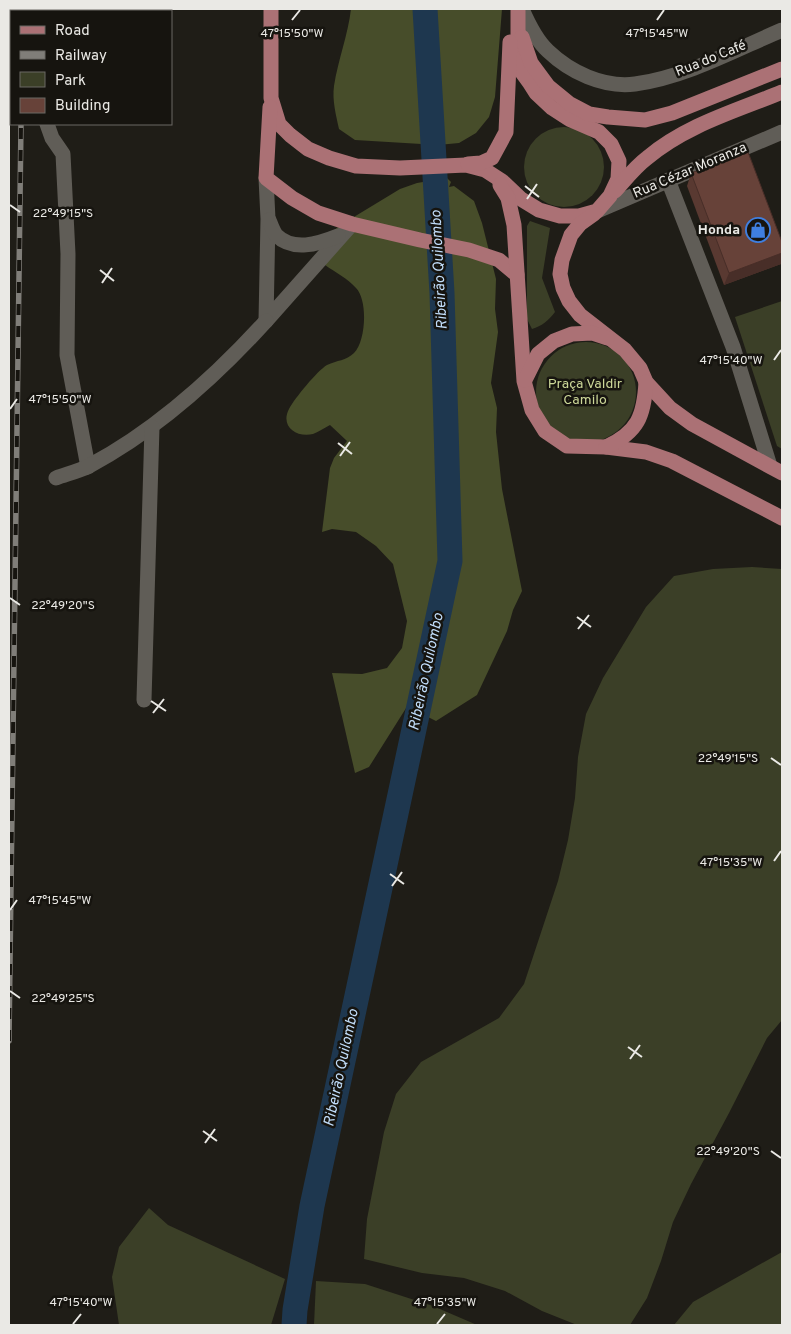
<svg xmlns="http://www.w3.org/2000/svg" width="791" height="1334" viewBox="0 0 791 1334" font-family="Overpass,sans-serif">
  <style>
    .green { fill: #3b3f27 }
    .forest { fill: #474d2a }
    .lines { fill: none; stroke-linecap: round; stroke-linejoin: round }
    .river { stroke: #1e374f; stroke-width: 25 }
    .minor { stroke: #605d57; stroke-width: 15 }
    .major { stroke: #ab7175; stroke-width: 15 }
    .rail-casing { stroke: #807e79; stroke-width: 5.5 }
    .rail { stroke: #16140f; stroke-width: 4; stroke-dasharray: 11; stroke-linecap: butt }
    .wall { fill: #593931 }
    .shaded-wall { fill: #482e28 }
    .building { fill: #674239; stroke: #482e28 }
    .ticks { fill: none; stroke: #eae9e5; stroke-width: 2 }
    .labels { text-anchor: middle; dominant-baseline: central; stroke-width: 5; stroke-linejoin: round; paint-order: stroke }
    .street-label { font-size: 14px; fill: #eae9e5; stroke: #16140f }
    .poi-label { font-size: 14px; font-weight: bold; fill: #eae9e5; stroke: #16140f; text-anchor: end }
    .park-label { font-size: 14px; fill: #ccd798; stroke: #16140f }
    .water-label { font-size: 15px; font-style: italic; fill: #c1ddfa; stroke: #16140f }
    .ticks-label { font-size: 12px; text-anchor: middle; fill: #eae9e5; stroke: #16140f; stroke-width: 5; stroke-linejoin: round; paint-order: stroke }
  </style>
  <rect width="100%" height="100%" fill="#1f1d17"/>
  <!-- green -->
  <g class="green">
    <circle cx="564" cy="167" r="40"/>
    <path d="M530,221L550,228L542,278L555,312C548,321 542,326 532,329L527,319V226Z"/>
    <polygon points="782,301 782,449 777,446 735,317"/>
    <circle cx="586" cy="392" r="50"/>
    <polygon points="752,567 782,569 782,1020 767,1038 729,1113 691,1184 673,1222 661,1261 647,1298 630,1325 577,1325 542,1311 505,1291 464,1278 422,1273 364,1259 367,1219 384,1132 396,1094 421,1062 499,1018 524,984 558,881 568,840 575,798 578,757 586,714 603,678 646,607 674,576 713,569"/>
    <polygon points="149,1208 168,1225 285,1279 271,1325 119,1325 112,1277 119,1247"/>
    <polygon points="782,1252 782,1325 674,1325 693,1302"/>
    <polygon points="316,1281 365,1284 433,1306 477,1325 314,1325"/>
  </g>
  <!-- forest -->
  <g class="forest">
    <path d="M351,9H502L495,97L489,117L476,133L459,143L438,145L355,140L339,129C336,115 332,100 334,86C338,60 348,35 351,9Z"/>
    <path d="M447,178L451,182L449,187L454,186L474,201L482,223L496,279L495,309L498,332L491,383L497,408L496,432L502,489L522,591L513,610L507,631L477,695L436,721L418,712L408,705L369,767L355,773L332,673L362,674L387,668L402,648L407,621L393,564L376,546L356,532L332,529L322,532L330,468L334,458L347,441L330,425C324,428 318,432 313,434C296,438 280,426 289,409C295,398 317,371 327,365C337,360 346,361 354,353C366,341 368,300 356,288C348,279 335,272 325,265L321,242L339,226L400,189L417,183Z"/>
  </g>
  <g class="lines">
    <!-- river -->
    <polyline class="river" points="294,1325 295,1310 312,1206 450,561 442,293 425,9"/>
    <!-- minor -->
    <g class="minor">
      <path d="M522,9C528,23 536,40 548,51C570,72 603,88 635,84C686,77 735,50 782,30"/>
      <polyline points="46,11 46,9"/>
      <polyline points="47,124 52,138 63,154 68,254 67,355 88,467"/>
      <polyline points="266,178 268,219 266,321 352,224"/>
      <polyline points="668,180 733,347 770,466"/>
      <polyline points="597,211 782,132"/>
      <path d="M269,220C271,225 273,231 276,235C293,252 318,244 338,236"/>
      <path d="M56,478C67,474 79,471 89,466C155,431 216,376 266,321"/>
      <polyline points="144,700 152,427"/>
    </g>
    <!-- major -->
    <g class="major">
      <polyline points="271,9 271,98 279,124 290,135 308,149 329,158 356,166 400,168 466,165 485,170 502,181 521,199 539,210 560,216 579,216 597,211 610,196 618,179 619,161 611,144 599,132 569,119 552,108 536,93 529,82 521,71 518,58 518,9"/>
      <polyline points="522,37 531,63 548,86 570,104 589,114 608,117 645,120 672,113 782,69"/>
      <polyline points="270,107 266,178 292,198 318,213 352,224 420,240 469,250 499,260 517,275"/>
      <polyline points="468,164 481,163 492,158 506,132 510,42"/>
      <polyline points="500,185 508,198 514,225 524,381 532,410 545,431 567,446 606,447 646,452 672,461 782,518"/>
      <path d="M615,191C625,180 635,167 647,158C686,125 736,111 782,92"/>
      <polyline points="594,214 580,224 571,235 562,260 560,274 563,288 569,301 580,315 625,350 640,368 646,382 670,408 692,424 782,473"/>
      <polyline points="525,380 538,354 554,341 572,334 592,333 607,338"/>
      <path d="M606,447C638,432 644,416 646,382"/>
    </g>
    <defs>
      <g id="rail">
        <polyline points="22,11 22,9"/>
        <polyline points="9,1041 21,124"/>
      </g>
    </defs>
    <!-- rail casing -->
    <use href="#rail" class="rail-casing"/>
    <!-- rail -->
    <use href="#rail" class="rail"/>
  </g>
  <!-- wall -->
  <polygon class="wall" points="691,173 782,242 782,261 781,264 724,285 687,186"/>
  <!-- shaded-wall -->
  <polygon class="shaded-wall" points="782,253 782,261 781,264 724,285 729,273"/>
  <!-- building -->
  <polygon class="building" points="748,152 782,242 782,253 729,273 691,173"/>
  <!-- ticks -->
  <path class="ticks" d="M292,20L300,10M657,20L664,10M525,186L539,197M527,199L537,184M10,205L20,212M100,270L114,281M102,283L112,268M774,360L781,350M10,409L17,399M338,443L352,454M340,456L350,442M10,598L20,605M577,617L591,627M578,629L589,615M151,701L166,711M153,713L164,699M771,758L781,765M774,861L781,851M390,874L404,884M392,886L402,872M10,910L17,900M10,991L20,998M628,1047L642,1057M630,1059L640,1045M203,1131L217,1141M205,1143L215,1129M771,1151L781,1158M73,1324L81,1314M437,1324L445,1314"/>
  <!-- icons -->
  <defs>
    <symbol id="shop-ring" viewBox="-11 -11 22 22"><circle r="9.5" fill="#16140f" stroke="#3f7fe0" stroke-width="1.5"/><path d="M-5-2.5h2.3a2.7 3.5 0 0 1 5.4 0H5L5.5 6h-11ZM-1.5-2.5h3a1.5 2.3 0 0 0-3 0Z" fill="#3f7fe0"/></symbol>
  </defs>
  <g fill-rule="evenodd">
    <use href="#shop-ring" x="744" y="216" width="28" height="28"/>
  </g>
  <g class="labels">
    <!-- street labels -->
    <g class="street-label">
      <text transform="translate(711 59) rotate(-22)">Rua do Café</text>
      <text transform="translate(690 171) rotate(-23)">Rua Cézar Moranza</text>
    </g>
    <!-- poi labels -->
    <g class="poi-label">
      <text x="740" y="230">Honda</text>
    </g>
    <!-- park labels -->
    <g class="park-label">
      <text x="585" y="384">Praça Valdir<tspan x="585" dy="16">Camilo</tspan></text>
    </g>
    <!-- water labels -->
    <g class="water-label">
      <text transform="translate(440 270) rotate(-93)">Ribeirão Quilombo</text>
      <text transform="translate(427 672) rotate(-78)">Ribeirão Quilombo</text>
      <text transform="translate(342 1068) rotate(-78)">Ribeirão Quilombo</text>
    </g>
  </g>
  <g class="ticks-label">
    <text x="292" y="37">47°15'50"W</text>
    <text x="657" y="37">47°15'45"W</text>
    <text x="63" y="217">22°49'15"S</text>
    <text x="731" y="364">47°15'40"W</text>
    <text x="60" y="403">47°15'50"W</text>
    <text x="63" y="609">22°49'20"S</text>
    <text x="728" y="762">22°49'15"S</text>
    <text x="731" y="866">47°15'35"W</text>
    <text x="60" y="904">47°15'45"W</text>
    <text x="63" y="1002">22°49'25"S</text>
    <text x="728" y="1155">22°49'20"S</text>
    <text x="81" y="1306">47°15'40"W</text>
    <text x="445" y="1306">47°15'35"W</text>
  </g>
  <!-- border -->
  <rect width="791" height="1334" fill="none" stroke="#eae9e5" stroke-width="20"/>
  <!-- legend -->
  <rect x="10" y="10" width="162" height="115" fill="#16140f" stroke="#6b6965"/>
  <rect x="20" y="26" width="25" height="8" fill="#ab7175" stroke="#6b6965"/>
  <text x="55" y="35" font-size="15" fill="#eae9e5">Road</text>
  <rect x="20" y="51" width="25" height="8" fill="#807e79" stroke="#6b6965"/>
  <text x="55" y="60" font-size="15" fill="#eae9e5">Railway</text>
  <rect x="20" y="72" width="25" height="15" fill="#3b3f27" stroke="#6b6965"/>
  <text x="55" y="85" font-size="15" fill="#eae9e5">Park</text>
  <rect x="20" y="98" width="25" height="15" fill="#674239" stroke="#6b6965"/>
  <text x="55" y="110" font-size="15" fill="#eae9e5">Building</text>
</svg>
